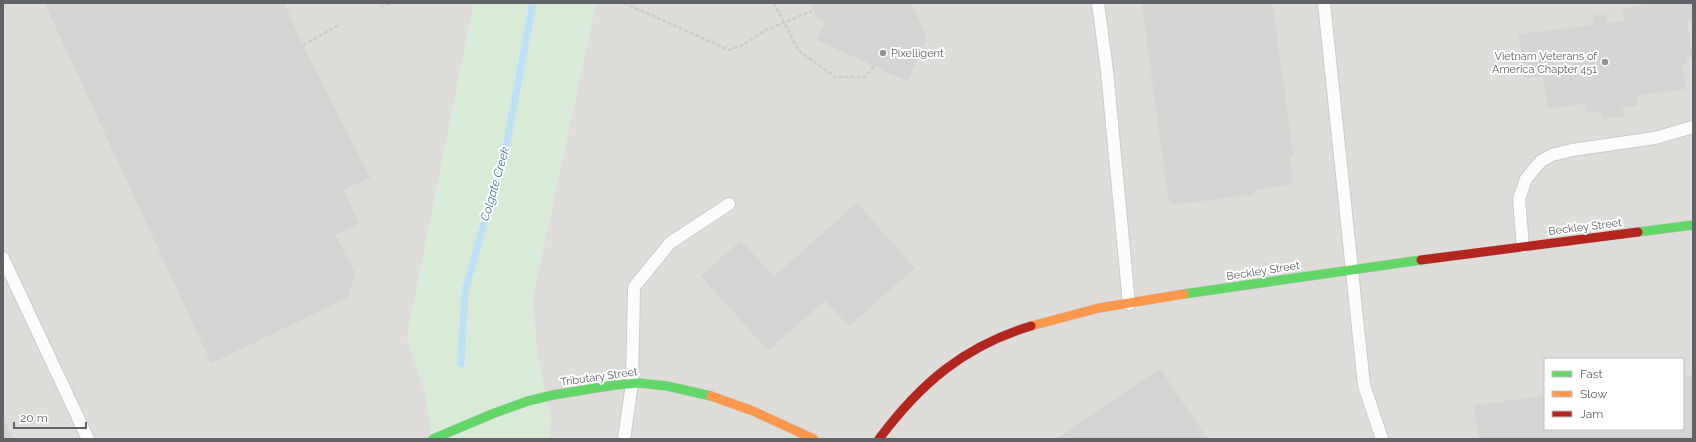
<svg xmlns="http://www.w3.org/2000/svg" width="1696" height="442" viewBox="0 0 1696 442" font-family="Raleway,sans-serif">
  <style>
    .industrial { fill: #dfddda; fill-rule: evenodd }
    .green { fill: #d8ebd6 }
    .lines { fill: none; stroke-linecap: round; stroke-linejoin: round }
    .stream { stroke: #bfe0f9; stroke-width: 7 }
    .building { fill: #d6d5d3; stroke: #deddd9 }
    .lane-casing { stroke: #cbcccc; stroke-width: 14 }
    .fast-casing { stroke: #cacacb; stroke-width: 10 }
    .slow-casing { stroke: #cacacb; stroke-width: 10 }
    .jam-casing { stroke: #cacacb; stroke-width: 10 }
    .path { stroke: #cacfcc; stroke-width: 2.5; stroke-dasharray: 4 2; stroke-linecap: butt }
    .lane { stroke: #fdfcfc; stroke-width: 12 }
    .fast { stroke: #63d668; stroke-width: 9 }
    .slow { stroke: #ff974d; stroke-width: 9 }
    .jam { stroke: #b3261e; stroke-width: 9 }
    .poi-dot { fill: #919496; stroke: #fff; stroke-width: 1.5 }
    .labels { text-anchor: middle; dominant-baseline: central; stroke-width: 4; stroke-linejoin: round; paint-order: stroke }
    .poi-label { font-size: 11px; fill: #5f6368; stroke: #fff; text-anchor: start }
    .street-label { font-size: 11px; fill: #5f6368; stroke: #fff }
    .water-label { font-size: 12px; font-style: italic; fill: #4174aa; stroke: #fff }
  </style>
  <rect width="100%" height="100%" fill="#efeeea"/>
  <!-- industrial -->
  <g class="industrial">
    <polygon points="3,3 474,3 407,338 427,398 431,439 3,439"/>
    <path d="M596,3H1693V439H548L551,419L537,354L532,300ZM1545,359H1683V429H1545Z"/>
  </g>
  <!-- green -->
  <polygon class="green" points="474,3 596,3 532,300 537,354 551,419 548,439 431,439 427,398 407,338"/>
  <g class="lines">
    <!-- stream -->
    <polyline class="stream" points="461,364 465,291 507,142 533,3"/>
  </g>
  <!-- building -->
  <g class="building">
    <polygon points="44,3 285,3 303,45 371,178 344,190 360,224 336,235 356,274 348,298 211,364"/>
    <polygon points="810,3 912,3 927,39 908,82 816,40 824,23 815,15"/>
    <polygon points="1141,3 1273,3 1294,156 1290,157 1293,180 1289,185 1257,190 1253,195 1175,205 1168,200"/>
    <polygon points="1651,3 1693,3 1693,20 1688,21 1693,58 1687,58 1688,65 1683,65 1687,89 1637,96 1638,106 1623,108 1625,117 1602,120 1600,112 1585,113 1584,104 1547,109 1543,77 1524,79 1518,34 1593,24 1592,15 1606,14 1608,23 1624,21 1622,8"/>
    <polygon points="857,202 915,268 849,327 825,301 768,351 700,276 741,240 774,276"/>
    <polygon points="1160,368 1208,439 1055,439"/>
    <polygon points="1693,374 1693,439 1478,439 1473,405 1545,395 1545,429 1683,429 1683,376"/>
    <polygon points="3,417 14,439 3,439"/>
  </g>
  <g class="lines">
    <defs>
      <g id="lane">
        <polyline points="1098,3 1107,71 1129,304"/>
        <polyline points="1324,3 1364,385 1382,439"/>
        <polyline points="1523,247 1519,199 1526,179 1541,161 1552,155 1572,150 1655,138 1693,127"/>
        <polyline points="3,258 88,439"/>
        <polyline points="624,439 632,384 634,287 670,243 729,204"/>
      </g>
      <g id="fast">
        <polyline points="1638,232 1693,225"/>
        <polyline points="1184,294 1421,260"/>
        <polyline points="433,439 492,414 528,401 553,395 615,385 639,383 667,386 711,396"/>
      </g>
      <g id="slow">
        <polyline points="1031,326 1099,308 1184,294"/>
        <polyline points="711,396 753,411 814,439"/>
      </g>
      <g id="jam">
        <polyline points="1421,260 1638,232"/>
        <path d="M879,439C920,384 964,346 1031,326"/>
      </g>
    </defs>
    <!-- lane casing -->
    <use href="#lane" class="lane-casing"/>
    <!-- fast casing -->
    <use href="#fast" class="fast-casing"/>
    <!-- slow casing -->
    <use href="#slow" class="slow-casing"/>
    <!-- jam casing -->
    <use href="#jam" class="jam-casing"/>
    <!-- path -->
    <g class="path">
      <polyline points="624,3 729,50 741,46 766,30 812,11"/>
      <polyline points="774,3 799,51 835,77 865,77 874,66"/>
      <polyline points="380,7 391,3"/>
      <polyline points="303,45 339,25"/>
    </g>
    <!-- lane -->
    <use href="#lane" class="lane"/>
    <!-- fast -->
    <use href="#fast" class="fast"/>
    <!-- slow -->
    <use href="#slow" class="slow"/>
    <!-- jam -->
    <use href="#jam" class="jam"/>
  </g>
  <!-- markers -->
  <g class="poi-dot">
    <circle cx="883" cy="53" r="4"/>
    <circle cx="1605" cy="62" r="4"/>
  </g>
  <g class="labels">
    <!-- poi labels -->
    <g class="poi-label">
      <text x="891" y="53">Pixelligent</text>
      <text x="1597" y="56" text-anchor="end">Vietnam Veterans of<tspan x="1597" dy="13">America Chapter 451</tspan></text>
    </g>
    <!-- street labels -->
    <g class="street-label">
      <text transform="translate(1585 227) rotate(-7)">Beckley Street</text>
      <text transform="translate(1263 271) rotate(-9)">Beckley Street</text>
      <text transform="translate(599 377) rotate(-8)">Tributary Street</text>
    </g>
    <!-- water labels -->
    <g class="water-label">
      <text transform="translate(495 184) rotate(-74)">Colgate Creek</text>
    </g>
  </g>
  <!-- border -->
  <rect width="1696" height="442" fill="none" stroke="#5f6368" stroke-width="8"/>
  <!-- legend -->
  <rect x="1544" y="358" width="140" height="72" fill="#ffffff" stroke="#bfc1c3"/>
  <rect x="1552" y="371" width="20" height="6" fill="#63d668" stroke="#bfc1c3"/>
  <text x="1580" y="378" font-size="12" fill="#5f6368">Fast</text>
  <rect x="1552" y="391" width="20" height="6" fill="#ff974d" stroke="#bfc1c3"/>
  <text x="1580" y="398" font-size="12" fill="#5f6368">Slow</text>
  <rect x="1552" y="411" width="20" height="6" fill="#b3261e" stroke="#bfc1c3"/>
  <text x="1580" y="418" font-size="12" fill="#5f6368">Jam</text>
  <!-- scale -->
  <path d="M14 422v6h72v-6" fill="none" stroke="#5f6368" stroke-width="2"/>
  <text x="20" y="422" font-size="12" fill="#5f6368" stroke="#ffffff" stroke-width="3" paint-order="stroke">20 m</text>
</svg>
